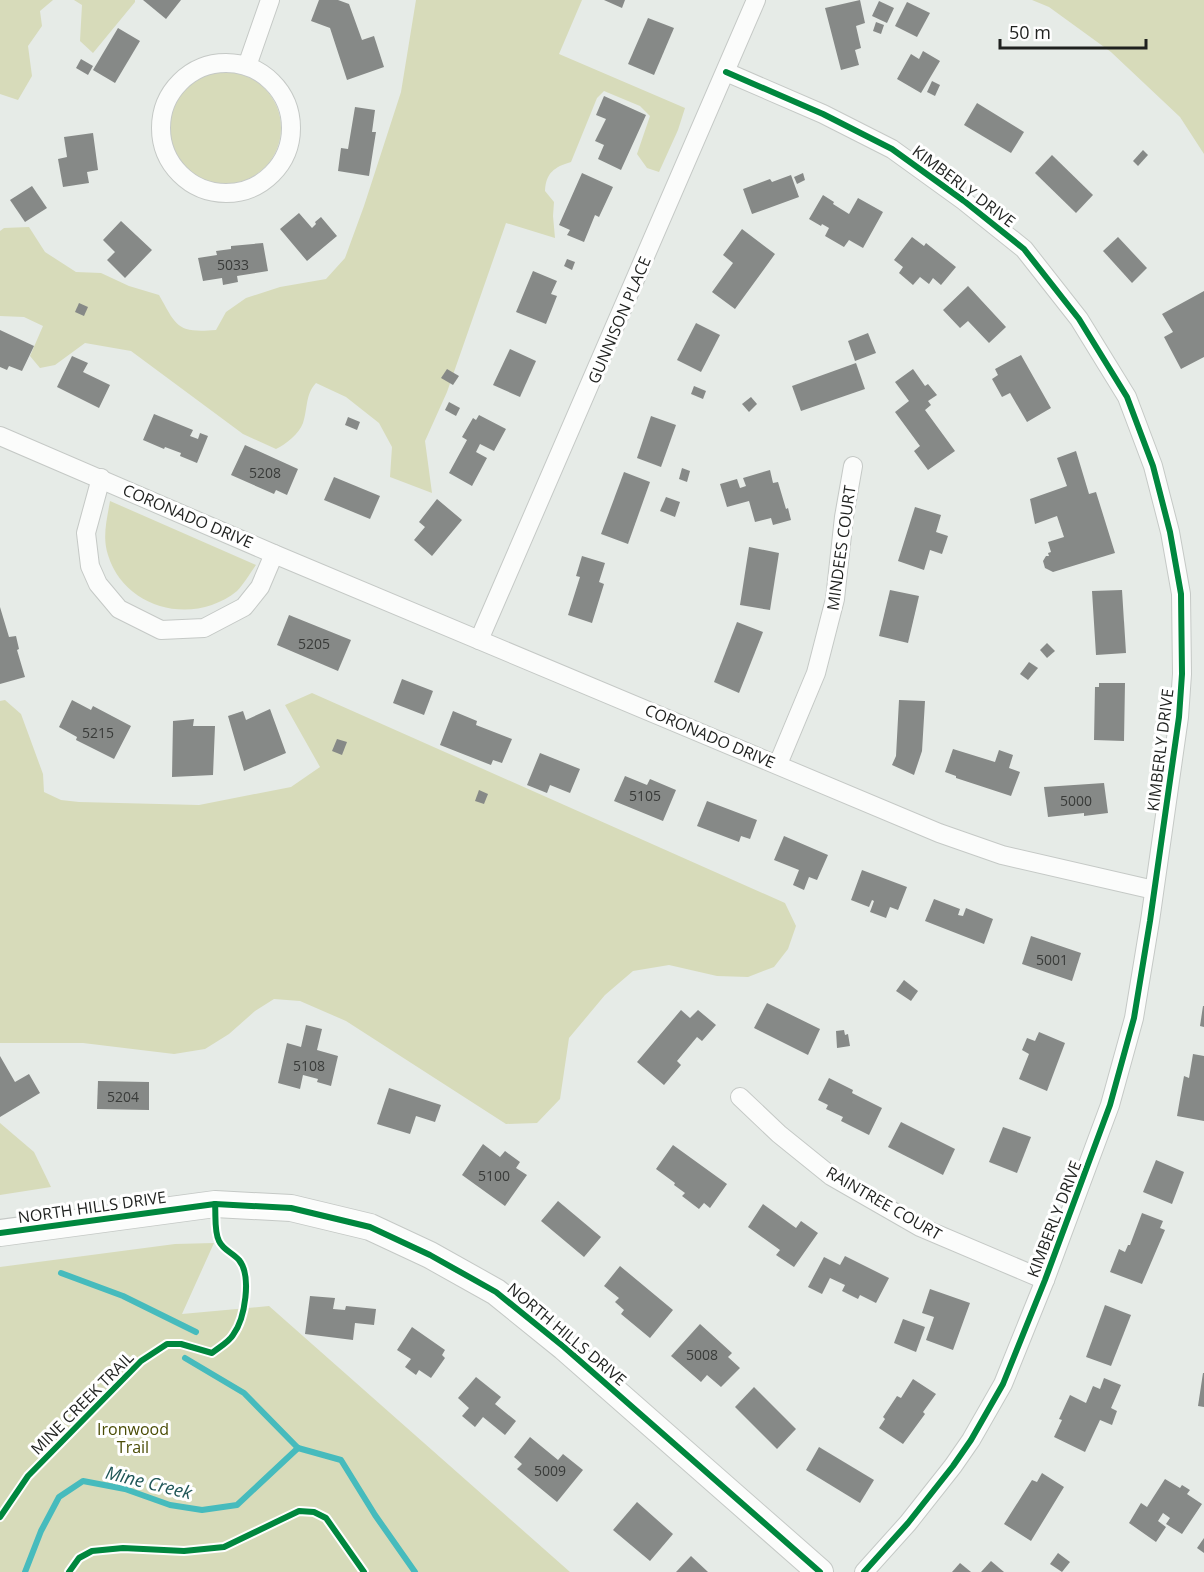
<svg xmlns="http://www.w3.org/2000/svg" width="1204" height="1572" viewBox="0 0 1204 1572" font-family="'Open Sans',sans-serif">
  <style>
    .green { fill: #d7dbba }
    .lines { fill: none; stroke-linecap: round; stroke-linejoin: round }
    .stream { stroke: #46bbbd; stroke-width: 6 }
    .building { fill: #868987 }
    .minor-casing { stroke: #c5c9c6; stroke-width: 20 }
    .secondary-casing { stroke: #c5c9c6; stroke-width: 28 }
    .minor { stroke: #fbfcfb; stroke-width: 18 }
    .secondary { stroke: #fbfcfb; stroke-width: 26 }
    .cycleway-casing { stroke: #fff; stroke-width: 10 }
    .cycleway { stroke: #00873e; stroke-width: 6 }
    .labels { text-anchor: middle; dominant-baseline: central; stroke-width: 6; stroke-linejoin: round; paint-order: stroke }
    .number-label { font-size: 14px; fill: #393b39 }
    .street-label { font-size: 16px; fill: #1f211f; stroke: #fff }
    .park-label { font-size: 16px; fill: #4b4d06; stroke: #fff }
    .water-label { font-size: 18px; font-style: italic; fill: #1f5657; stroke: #fff }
  </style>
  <rect width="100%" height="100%" fill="#e6ebe7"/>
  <!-- green -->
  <g class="green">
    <polygon points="0,0 53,0 40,11 42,26 28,46 32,76 18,100 0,94"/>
    <polygon points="74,0 135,0 135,2 93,53 80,41 82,5"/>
    <path d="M416,0H582L559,54L685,108L678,130L659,172L647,168L637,154L650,116L640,106L604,91L597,98L571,162C554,167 546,173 545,191L554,202L553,216L555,238L506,223L447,392L425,441L432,493L390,477L392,447L379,423L346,397L316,383C305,395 308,408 303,423C299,434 286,444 276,449L243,434L131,351L85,343L55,365L40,368L30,356L43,326L24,317L0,316V231L4,228L29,227L45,252L76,272L101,273L129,286L159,295C177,327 177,333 216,330L226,312L246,298L280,287L326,279L345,258L364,206L401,92Z"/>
    <polygon points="1032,0 1204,0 1204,154 1180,117 1111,52 1049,7"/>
    <circle cx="225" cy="128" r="56"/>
    <path d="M110,501L256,565C250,573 244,584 237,591C194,626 125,610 108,555C102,537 107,519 110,501Z"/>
    <polygon points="312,693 785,903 796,926 788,949 774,967 748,977 717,976 669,965 633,971 605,995 569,1038 560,1099 537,1123 506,1124 346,1021 300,1001 274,999 255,1011 229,1034 205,1049 174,1054 83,1043 0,1043 0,701 5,700 21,714 43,774 44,792 61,800 79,802 199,805 291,787 320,767 285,705"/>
    <polygon points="0,1123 34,1152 51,1187 0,1195"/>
    <polygon points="214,1243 182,1314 269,1306 570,1572 0,1572 0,1267 175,1244"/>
  </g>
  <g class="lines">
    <!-- stream -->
    <g class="stream">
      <polyline points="61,1273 123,1296 196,1332"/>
      <polyline points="185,1358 244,1393 298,1448"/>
      <polyline points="298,1448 341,1460 375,1515 415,1572"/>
      <polyline points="25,1572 41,1531 59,1497 83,1481 125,1489 170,1505 202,1510 237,1505 298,1448"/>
    </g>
  </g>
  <!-- building -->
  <g class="building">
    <polygon points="143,0 181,0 166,19"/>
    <polygon points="319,0 338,0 349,4 362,40 374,36 384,67 347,80 330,28 311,21"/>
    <polygon points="604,0 625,0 622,8"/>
    <polygon points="860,0 865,23 856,26 861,48 855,50 859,65 841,70 825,8"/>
    <polygon points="879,1 894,8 887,23 872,16"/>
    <polygon points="907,2 930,13 917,37 895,26"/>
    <polygon points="648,18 674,28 654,75 628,64"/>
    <polygon points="876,22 884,25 881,34 873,31"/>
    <polygon points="118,28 140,41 115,83 93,70"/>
    <polygon points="923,51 940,61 921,93 897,79 911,54 919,59"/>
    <polygon points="81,59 93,66 88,75 76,68"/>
    <polygon points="932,81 940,85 935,96 927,92"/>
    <polygon points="604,96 646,115 621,170 598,159 604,145 595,141 606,119 596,115"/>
    <polygon points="977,103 1024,132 1011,153 964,125"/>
    <polygon points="355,107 375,110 372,132 376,132 369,176 338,171 341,148 348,149"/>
    <polygon points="93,133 98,170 87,172 89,183 63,187 58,159 67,157 64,137"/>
    <polygon points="1143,150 1148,155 1138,166 1133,161"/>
    <polygon points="1052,155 1093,195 1076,213 1035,173"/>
    <polygon points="582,173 613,187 599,217 595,215 584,242 567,235 570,230 559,225"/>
    <polygon points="803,173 805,180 797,184 794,177"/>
    <polygon points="791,175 799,197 752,214 743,189 770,179 772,182"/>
    <polygon points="32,186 47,208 25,222 10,200"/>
    <polygon points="823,195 834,202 833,204 849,214 858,198 883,212 863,248 849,240 844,247 825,236 829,228 822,224 821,226 809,219"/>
    <polygon points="299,213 312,228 316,224 315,222 321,217 337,236 307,261 280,229"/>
    <polygon points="121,221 152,250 125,278 107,260 115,252 103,240"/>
    <polygon points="742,229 775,254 735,309 712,292 733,263 723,255"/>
    <polygon points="912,237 924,246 926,243 956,267 941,285 933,278 929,284 920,277 913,285 899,273 903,267 894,260"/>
    <polygon points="1118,237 1147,268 1132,283 1103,251"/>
    <polygon points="263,243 268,271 237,276 238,282 223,285 222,278 203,281 198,258 217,255 216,251 231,249 231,246"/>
    <polygon points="567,259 575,262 572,270 564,266"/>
    <polygon points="533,271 557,281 551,294 557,296 546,324 516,312"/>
    <polygon points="968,286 1006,327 989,343 968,321 960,328 943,310"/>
    <polygon points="1204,291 1204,357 1181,369 1164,337 1173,332 1162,314"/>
    <polygon points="79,303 88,307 84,316 75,312"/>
    <polygon points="696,323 720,335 701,372 677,360"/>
    <polygon points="0,330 34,346 22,371 9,366 7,370 0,367"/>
    <polygon points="868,333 876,353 855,361 848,341"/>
    <polygon points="510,349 536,361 520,397 493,385"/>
    <polygon points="1021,355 1051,408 1027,422 1010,393 1002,397 992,379 998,375 995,369"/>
    <polygon points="72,356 88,363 83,372 110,385 99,408 57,387"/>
    <polygon points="856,363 865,389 801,411 792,386"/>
    <polygon points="447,369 459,376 453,385 441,378"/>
    <polygon points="913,369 925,386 928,384 937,395 928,401 931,405 925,410 955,451 928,470 914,451 920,446 895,412 909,401 895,382"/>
    <polygon points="694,386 706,391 703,399 691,394"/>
    <polygon points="751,397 757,404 749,412 742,404"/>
    <polygon points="449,402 460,408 456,416 445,410"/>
    <polygon points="154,414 193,430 190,436 198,439 200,433 208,436 197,463 180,456 181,453 165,447 164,449 143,440"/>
    <polygon points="479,415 506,429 494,451 480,444 476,452 487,458 472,486 449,473 467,440 462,437 473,418 476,420"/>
    <polygon points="651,416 676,425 661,467 637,458"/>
    <polygon points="348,417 360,422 357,430 345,425"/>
    <polygon points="245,445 298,469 287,495 276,490 274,494 231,475"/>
    <polygon points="1076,451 1089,494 1096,492 1115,553 1053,572 1045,568 1043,561 1046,556 1049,556 1048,553 1051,552 1048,542 1064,537 1057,516 1035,524 1030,499 1067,486 1057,458"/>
    <polygon points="682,468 690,471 687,482 679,479"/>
    <polygon points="770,470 773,483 778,482 786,509 788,508 791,520 773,525 771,518 755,522 749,501 727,507 720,484 737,479 740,488 746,486 743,478"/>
    <polygon points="624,472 650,482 628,544 601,534"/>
    <polygon points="334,477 380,496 370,519 324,500"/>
    <polygon points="666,497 680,502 675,517 660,511"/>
    <polygon points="437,499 462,520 432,556 414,540 425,527 419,522"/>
    <polygon points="915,507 941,515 936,532 948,536 942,554 930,550 924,570 898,561"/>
    <polygon points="749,547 779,553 770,610 740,605"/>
    <polygon points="582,556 605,563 599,582 604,584 592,623 568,615 580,577 576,576"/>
    <polygon points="890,590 919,596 908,643 879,636"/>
    <polygon points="1122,590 1126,653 1096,655 1092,591"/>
    <polygon points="0,607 9,637 16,636 19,649 17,650 25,677 0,684"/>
    <polygon points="289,615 351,640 338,671 277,645"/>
    <polygon points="737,622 763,632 739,693 714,682"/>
    <polygon points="1047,643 1055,651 1047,658 1040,650"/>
    <polygon points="1029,662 1038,668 1028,680 1020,674"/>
    <polygon points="402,679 433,691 424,715 393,703"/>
    <polygon points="1099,683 1125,683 1124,741 1094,740 1095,687 1099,687"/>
    <polygon points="72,700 91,710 93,706 131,726 114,759 76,740 77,737 59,727"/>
    <polygon points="899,700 925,701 922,751 914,775 892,765 896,756"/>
    <polygon points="270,709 286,753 244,771 228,716 243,711 246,720"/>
    <polygon points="453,711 477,721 476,725 512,739 502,763 493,760 491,765 440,745"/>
    <polygon points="194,719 193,726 215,726 213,775 172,777 173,721"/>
    <polygon points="337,739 347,742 342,755 332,751"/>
    <polygon points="953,749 995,762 999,750 1013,755 1009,768 1020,772 1011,796 956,778 956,776 945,772"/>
    <polygon points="540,753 580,769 570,793 550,785 547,793 527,785"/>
    <polygon points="625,776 647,785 650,779 676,790 663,821 614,801"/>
    <polygon points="1104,783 1108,813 1084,816 1084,813 1048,817 1044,787"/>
    <polygon points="479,790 488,794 484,804 475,801"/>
    <polygon points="707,801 757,820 750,839 741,836 739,842 697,826"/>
    <polygon points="784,836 828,855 817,880 809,877 804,890 793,885 799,870 774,860"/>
    <polygon points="862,870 907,887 898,910 890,907 886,918 870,912 874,901 872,900 869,907 851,900"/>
    <polygon points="934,899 960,909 958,915 963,916 966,908 993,919 984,944 925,921"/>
    <polygon points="1031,936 1081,953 1072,981 1022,964"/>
    <polygon points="904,980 918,991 911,1001 896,991"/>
    <polygon points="767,1003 820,1029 808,1055 754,1028"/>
    <polygon points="1203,1006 1204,1006 1204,1027 1200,1026"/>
    <polygon points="681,1010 690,1018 698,1010 716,1025 702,1041 697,1037 677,1061 681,1065 664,1085 637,1062"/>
    <polygon points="306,1025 322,1029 317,1050 338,1056 331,1086 317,1082 318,1079 303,1075 300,1089 278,1083 287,1043 301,1047"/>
    <polygon points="844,1030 845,1035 848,1034 850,1046 837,1048 836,1031"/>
    <polygon points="1039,1032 1065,1043 1047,1091 1019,1079 1029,1054 1022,1050 1027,1038 1035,1041"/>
    <polygon points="1193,1054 1204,1056 1204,1121 1177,1116 1184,1076 1189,1078"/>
    <polygon points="0,1056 15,1082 29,1074 40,1093 0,1117"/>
    <polygon points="829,1078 853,1090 852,1093 882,1108 869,1135 841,1121 843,1117 826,1109 828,1105 818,1100"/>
    <polygon points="98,1081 149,1082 149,1110 97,1109"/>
    <polygon points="389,1088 441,1105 435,1122 416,1116 410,1134 377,1124"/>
    <polygon points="901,1122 955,1149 943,1175 888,1147"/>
    <polygon points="1003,1127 1031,1137 1017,1173 989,1162"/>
    <polygon points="483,1144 500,1157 505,1151 520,1162 516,1168 527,1175 505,1206 462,1175"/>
    <polygon points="673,1145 727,1184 710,1208 704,1203 699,1209 682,1196 685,1193 674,1185 675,1183 656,1169"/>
    <polygon points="1156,1160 1184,1172 1172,1204 1143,1192"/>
    <polygon points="558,1201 601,1237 584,1257 541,1221"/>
    <polygon points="763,1204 796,1228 801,1221 818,1233 794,1267 776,1255 780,1250 748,1227"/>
    <polygon points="1142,1213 1163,1221 1160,1228 1165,1230 1142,1284 1110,1272 1119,1249 1125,1252 1128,1245 1130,1245"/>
    <polygon points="845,1256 889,1278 876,1303 860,1295 858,1299 842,1291 845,1285 830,1278 822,1294 808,1287 824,1257 840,1265"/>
    <polygon points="620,1266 673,1310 650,1338 621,1314 624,1310 615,1302 619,1298 604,1286"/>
    <polygon points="930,1289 970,1303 953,1350 926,1340 934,1317 922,1313"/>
    <polygon points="310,1296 335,1298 333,1309 345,1310 346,1306 376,1309 374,1325 355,1323 353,1340 305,1334"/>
    <polygon points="1105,1305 1131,1315 1111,1366 1086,1357"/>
    <polygon points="903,1319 925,1327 916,1352 894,1343"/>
    <polygon points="700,1324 732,1353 728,1357 740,1368 721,1387 707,1375 701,1382 671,1356"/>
    <polygon points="412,1327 445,1350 442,1355 445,1358 431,1378 419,1370 416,1375 405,1367 411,1359 397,1350"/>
    <polygon points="1203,1373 1204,1373 1204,1407 1198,1406"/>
    <polygon points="476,1377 501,1397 495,1404 516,1421 505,1435 483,1417 475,1427 462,1416 469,1408 458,1398"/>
    <polygon points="1104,1378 1121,1385 1111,1408 1117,1411 1112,1425 1100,1420 1085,1452 1054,1437 1062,1420 1059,1419 1070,1395 1086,1403 1093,1386 1100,1389"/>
    <polygon points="913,1379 936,1394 923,1412 925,1414 903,1444 879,1428 885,1419 883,1417 897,1396 901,1398"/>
    <polygon points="754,1387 796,1429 777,1449 735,1407"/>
    <polygon points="530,1437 558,1460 563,1454 583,1470 557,1502 517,1469 522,1464 514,1457"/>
    <polygon points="819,1447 874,1480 860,1503 806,1470"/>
    <polygon points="1042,1473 1064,1487 1031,1541 1004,1524 1032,1480 1037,1482"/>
    <polygon points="1165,1479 1180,1488 1182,1485 1190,1490 1187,1494 1202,1504 1182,1534 1166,1524 1170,1518 1163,1513 1158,1521 1166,1527 1156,1542 1129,1523 1141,1503 1147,1507"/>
    <polygon points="637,1502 673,1534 650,1561 613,1530"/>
    <polygon points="1204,1538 1204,1553 1197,1548"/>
    <polygon points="1058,1553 1070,1562 1062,1572 1050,1564"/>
    <polygon points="691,1556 708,1572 676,1572"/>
    <polygon points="991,1561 1004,1572 981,1572"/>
    <polygon points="960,1563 971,1572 952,1572"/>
  </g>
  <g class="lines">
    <defs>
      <g id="minor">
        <circle cx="226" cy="128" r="65"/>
        <polyline points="247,66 270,0"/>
        <polyline points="726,72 823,114 892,149 964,201 1024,249 1079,319 1127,397 1153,466 1170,532 1181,594 1182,674 1179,717 1150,921 1134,1018 1110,1105 1045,1280 1003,1384 971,1440 953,1466 908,1523 864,1572"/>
        <polyline points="0,436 274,554 939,833 1002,855 1154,890"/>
        <polyline points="101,478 86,533 90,566 98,584 119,609 161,630 204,628 244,607 260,587 274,554"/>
        <polyline points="479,640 756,0"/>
        <polyline points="778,764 816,673 835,599 844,517 853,466"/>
        <polyline points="740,1097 779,1134 831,1176 920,1227 1045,1280"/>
      </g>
      <polyline id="secondary" points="0,1233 215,1204 291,1208 370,1227 430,1255 496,1292 564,1347 820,1572"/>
    </defs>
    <!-- minor casing -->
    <use href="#minor" class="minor-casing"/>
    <!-- secondary casing -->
    <use href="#secondary" class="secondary-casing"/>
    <!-- minor -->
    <use href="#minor" class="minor"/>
    <!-- secondary -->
    <use href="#secondary" class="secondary"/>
    <defs>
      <g id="cycleway">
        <polyline points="726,72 823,114 892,149 964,201 1024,249 1079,319 1127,397 1153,466 1170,532 1181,594 1182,674 1179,717 1150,921 1134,1018 1110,1105 1045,1280 1003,1384 971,1440 953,1466 908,1523 864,1572"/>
        <polyline points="0,1233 215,1204 291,1208 370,1227 430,1255 496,1292 564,1347 820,1572"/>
        <path d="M0,1517L28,1476L141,1361L167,1344H181L212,1353C218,1348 229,1342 233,1335C245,1319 252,1276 239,1260C233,1253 223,1250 219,1241C214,1231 216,1216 215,1204"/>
        <polyline points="69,1572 79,1558 92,1551 123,1548 184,1551 224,1547 299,1511 314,1512 326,1518 364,1572"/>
      </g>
    </defs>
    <!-- cycleway casing -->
    <use href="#cycleway" class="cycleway-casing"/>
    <!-- cycleway -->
    <use href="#cycleway" class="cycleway"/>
  </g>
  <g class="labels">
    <!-- number labels -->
    <g class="number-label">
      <text x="233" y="264">5033</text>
      <text x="265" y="472">5208</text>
      <text x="314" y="643">5205</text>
      <text x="98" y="732">5215</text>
      <text x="645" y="795">5105</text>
      <text x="1076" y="800">5000</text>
      <text x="1052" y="959">5001</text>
      <text x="309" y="1065">5108</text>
      <text x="123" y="1096">5204</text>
      <text x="494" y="1175">5100</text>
      <text x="702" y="1354">5008</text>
      <text x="550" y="1470">5009</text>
    </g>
    <!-- street labels -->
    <g class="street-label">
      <text transform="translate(964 186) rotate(37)">KIMBERLY DRIVE</text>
      <text transform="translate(619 320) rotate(-67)">GUNNISON PLACE</text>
      <text transform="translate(188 516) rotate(23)">CORONADO DRIVE</text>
      <text transform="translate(841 548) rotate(-82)">MINDEES COURT</text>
      <text transform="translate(710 736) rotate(23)">CORONADO DRIVE</text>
      <text transform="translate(1160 750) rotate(-83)">KIMBERLY DRIVE</text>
      <text transform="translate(884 1203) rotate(30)">RAINTREE COURT</text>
      <text transform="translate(92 1207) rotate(-8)">NORTH HILLS DRIVE</text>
      <text transform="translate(1054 1219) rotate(-69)">KIMBERLY DRIVE</text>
      <text transform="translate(567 1334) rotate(40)">NORTH HILLS DRIVE</text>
      <text transform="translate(82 1403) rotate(-45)">MINE CREEK TRAIL</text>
    </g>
    <!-- park labels -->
    <g class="park-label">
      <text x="133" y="1429">Ironwood<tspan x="133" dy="18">Trail</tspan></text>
    </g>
    <!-- water labels -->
    <g class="water-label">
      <text transform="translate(149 1482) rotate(14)">Mine Creek</text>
    </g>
  </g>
  <!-- scale -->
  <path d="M1000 39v9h146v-9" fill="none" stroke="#1f211f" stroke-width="3"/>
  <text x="1009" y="39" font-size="18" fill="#1f211f" stroke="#ffffff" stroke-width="4.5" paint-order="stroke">50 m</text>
</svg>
